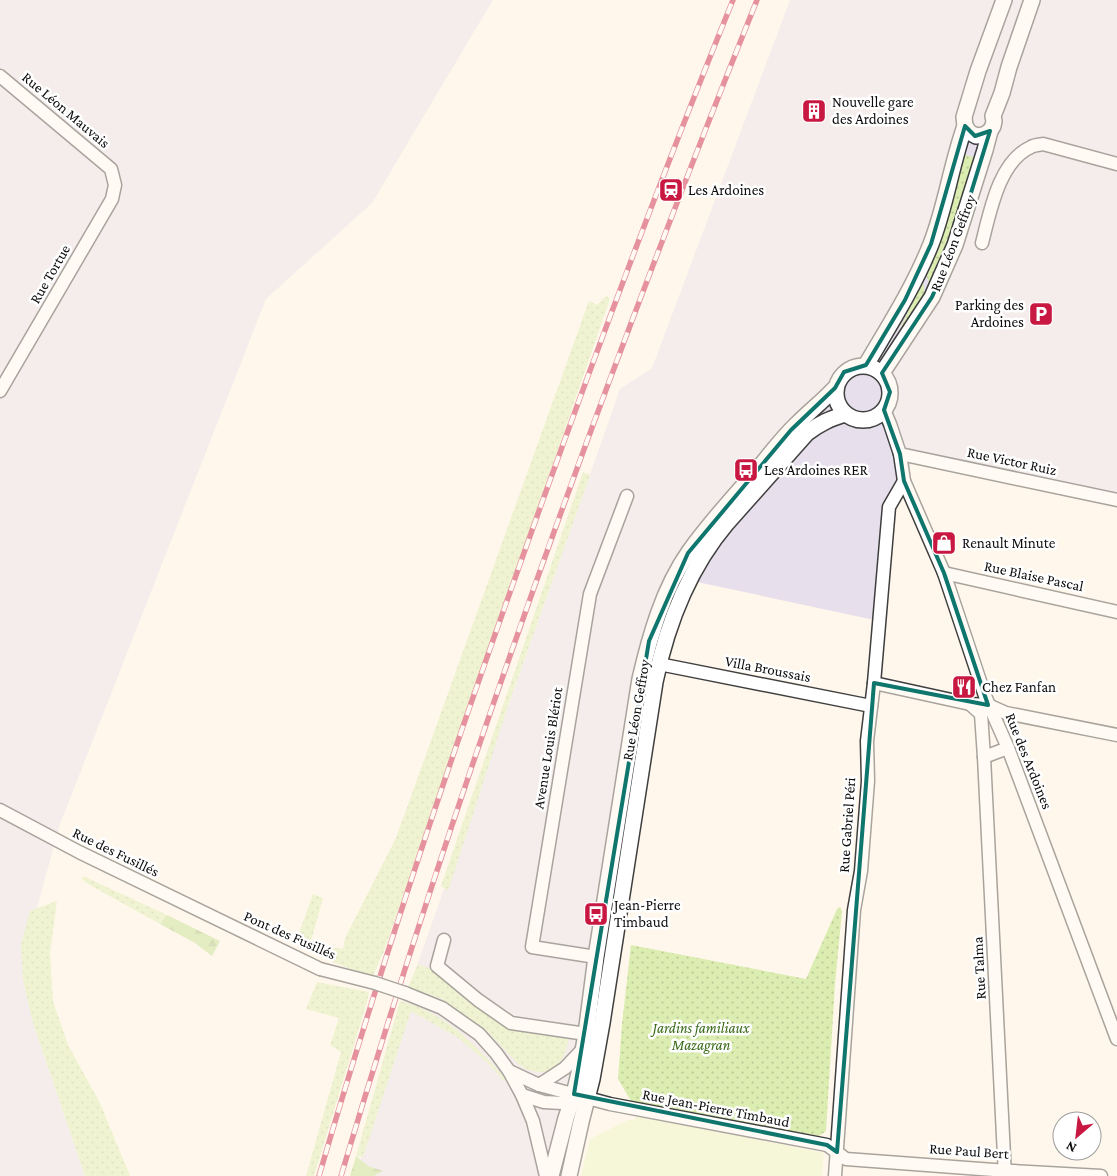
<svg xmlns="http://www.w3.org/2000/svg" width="1117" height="1176" viewBox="0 0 1117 1176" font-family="'Crimson Pro',serif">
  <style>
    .industrial { fill: #e8dfec }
    .grass { fill: url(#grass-dots) }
    .forest { fill: url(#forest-firs) }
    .pitch { fill: #ecf3c4 }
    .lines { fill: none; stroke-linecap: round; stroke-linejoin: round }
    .minor-casing { stroke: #3f3f3f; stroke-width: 15 }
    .tertiary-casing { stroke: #3f3f3f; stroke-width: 18 }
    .minor { stroke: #fff; stroke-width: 12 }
    .tertiary { stroke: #fff; stroke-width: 15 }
    .rail-casing { stroke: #c81842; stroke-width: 5.5 }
    .rail { stroke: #fff; stroke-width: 4; stroke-dasharray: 11; stroke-linecap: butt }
    .minor-bridge-casing { stroke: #3f3f3f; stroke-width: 15; stroke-linecap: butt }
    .minor-bridge { stroke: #fff; stroke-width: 12 }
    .marked { fill: none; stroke: #0f766e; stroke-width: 4; stroke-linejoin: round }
    .labels { text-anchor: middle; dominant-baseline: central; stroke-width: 5; stroke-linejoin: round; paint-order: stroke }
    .poi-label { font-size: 15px; fill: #0c0c0c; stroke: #fff; text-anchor: start }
    .street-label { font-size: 15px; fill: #0c0c0c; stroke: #fff }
    .park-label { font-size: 15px; font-style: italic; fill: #386917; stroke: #fff }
  </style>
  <defs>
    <pattern id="grass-dots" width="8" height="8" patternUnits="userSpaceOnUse" patternTransform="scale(1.25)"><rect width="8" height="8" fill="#dcedb1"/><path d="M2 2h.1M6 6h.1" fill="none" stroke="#bcca97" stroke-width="1.8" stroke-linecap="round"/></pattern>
    <pattern id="forest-firs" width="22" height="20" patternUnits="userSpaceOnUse" patternTransform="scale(1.25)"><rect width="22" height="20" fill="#c3df8f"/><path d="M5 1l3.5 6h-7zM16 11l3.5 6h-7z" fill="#a6be7a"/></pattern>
  </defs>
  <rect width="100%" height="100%" fill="#fff7eb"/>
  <!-- industrial -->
  <g class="industrial">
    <polygon points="0,0 493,0 372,203 266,299 60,824 24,955 33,1023 85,1176 0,1176"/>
    <polygon points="790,0 1117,0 1117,500 914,456 904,481 889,507 879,621 674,577 649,641 607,889 590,1059 560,1176 356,1176 402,1008 620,389 652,368"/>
  </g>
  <!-- grass -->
  <g class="grass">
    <polygon points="965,155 974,157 946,252 931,288 926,274 938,248"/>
    <polygon points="923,281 925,297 900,335 898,333"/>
    <polygon points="606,296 610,299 384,951 373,976 354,970 328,960 332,947 343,949 345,938 396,838 589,301 597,305"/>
    <polygon points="583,472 590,475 509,703 448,891 441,886"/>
    <polygon points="83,876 167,915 160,924 88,884 82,879"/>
    <polygon points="313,894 323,898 311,941 298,936"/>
    <polygon points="57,901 50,953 53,1001 68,1045 100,1103 130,1176 85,1176 33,1023 23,980 21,944 30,911"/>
    <polygon points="840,907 842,911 835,984 826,1131 819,1136 631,1101 618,1079 622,1024 631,945 806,979 837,909"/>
    <path d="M418,964L435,971L502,1024L514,1030L569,1038C564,1066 551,1079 523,1068V1067L521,1065L520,1066L488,1032L442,999L408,987Z"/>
    <polygon points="317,982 369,992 367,1002 314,1176 306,1176 341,1052 330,1045 339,1018 306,1009"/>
    <path d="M400,1001C448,1014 474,1044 506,1079L504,1081L488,1063L457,1037L411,1011L363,1157L356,1156Z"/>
  </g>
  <!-- forest -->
  <g class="forest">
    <polygon points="167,915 220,941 212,956 195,943 160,924"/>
    <polygon points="356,1156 368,1166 383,1171 374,1176 350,1176"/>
  </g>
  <!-- pitch -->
  <polygon class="pitch" points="637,1115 824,1153 822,1176 581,1176 590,1139 628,1120 634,1120"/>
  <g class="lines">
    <defs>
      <g id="minor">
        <polyline points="0,76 111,169 115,185 112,199 0,391"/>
        <path d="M982,243C990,212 999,161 1031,147C1034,145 1039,145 1043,144L1117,164"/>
        <polyline points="884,410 890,424 900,454 904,481 944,573 985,696 1008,748 1117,1039"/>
        <polyline points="900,454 1117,500"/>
        <polyline points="944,573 1117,612"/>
        <polyline points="659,664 871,706"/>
        <polyline points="874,683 970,704 988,705 1006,713 1117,735"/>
        <polyline points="970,704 981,714 984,757 1005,1176"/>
        <polyline points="984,757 1008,748"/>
        <polyline points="0,810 79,852 320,969"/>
        <polyline points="444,940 437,966 478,1000 511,1023 586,1034"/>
        <polyline points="596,957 532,947 590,594 627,496"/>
        <polyline points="405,993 442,1008 479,1034 496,1053 509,1071 522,1095 533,1121 546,1176"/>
        <polyline points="509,1071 539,1085 610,1104 827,1145 846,1159 994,1170 1101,1176"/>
        <polyline points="539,1085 565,1068 583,1049"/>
        <polyline points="522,1095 544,1102 580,1104"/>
        <polyline points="835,1176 854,910 861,871 868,781 867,741 874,683 889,507 904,481"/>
      </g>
      <g id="tertiary">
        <polyline points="1004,0 978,71 964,117 965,126 969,132 976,136 984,135 990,131 993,126 994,121 993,116 1002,93 1009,67 1032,0"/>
        <path d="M866,365C889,326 914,287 931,244C946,206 951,165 965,126"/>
        <circle cx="863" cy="393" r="27"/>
        <polyline points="882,373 932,297 955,245 985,150 990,131"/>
        <path d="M551,1176L566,1118L574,1094L579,1073L586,1034L596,957L640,679C650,636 663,589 689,552C708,525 730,501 752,476C767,459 780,440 797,424C810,411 823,401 835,388"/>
        <path d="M569,1176L581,1122L592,1079L602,1023L655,682C667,624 688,569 727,523L807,433C820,423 830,419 845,414"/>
      </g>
    </defs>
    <!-- minor casing -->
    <use href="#minor" class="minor-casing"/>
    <!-- tertiary casing -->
    <use href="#tertiary" class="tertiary-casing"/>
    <!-- minor -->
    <use href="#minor" class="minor"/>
    <!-- tertiary -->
    <use href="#tertiary" class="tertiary"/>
    <defs>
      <g id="rail">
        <path d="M319,1176C376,981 440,789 508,598C579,397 653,197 733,0"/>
        <path d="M341,1176C460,777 602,386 757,0"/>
      </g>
    </defs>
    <!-- rail casing -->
    <use href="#rail" class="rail-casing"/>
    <!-- rail -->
    <use href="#rail" class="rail"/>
    <defs>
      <polyline id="minor-bridge" points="320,969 375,983 405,993"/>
    </defs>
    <!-- minor-bridge casing -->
    <use href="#minor-bridge" class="minor-bridge-casing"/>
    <!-- minor-bridge -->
    <use href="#minor-bridge" class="minor-bridge"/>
  </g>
  <!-- marked area -->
  <path d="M0 0H1117V1176H0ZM965,126L975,136L990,131L955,245L932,297L882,373L890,392L884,410L900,454L904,481L944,573L988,705L874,683L837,1152L827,1145L574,1094L649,641L688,553L791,430L835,388L844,372L866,365L905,300L931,244Z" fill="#fff7eb" fill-opacity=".55" fill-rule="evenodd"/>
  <path class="marked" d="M965,126L975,136L990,131L955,245L932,297L882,373L890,392L884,410L900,454L904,481L944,573L988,705L874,683L837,1152L827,1145L574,1094L649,641L688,553L791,430L835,388L844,372L866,365L905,300L931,244Z"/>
  <!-- icons -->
  <defs>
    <symbol id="building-square" viewBox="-11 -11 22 22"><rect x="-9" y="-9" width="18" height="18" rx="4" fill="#c81842" stroke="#fff"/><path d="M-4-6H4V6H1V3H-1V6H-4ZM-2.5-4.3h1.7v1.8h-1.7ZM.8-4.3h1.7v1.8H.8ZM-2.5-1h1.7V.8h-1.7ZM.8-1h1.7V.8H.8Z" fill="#fff"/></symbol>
    <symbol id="station-square" viewBox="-11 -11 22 22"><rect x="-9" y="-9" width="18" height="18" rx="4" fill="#c81842" stroke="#fff"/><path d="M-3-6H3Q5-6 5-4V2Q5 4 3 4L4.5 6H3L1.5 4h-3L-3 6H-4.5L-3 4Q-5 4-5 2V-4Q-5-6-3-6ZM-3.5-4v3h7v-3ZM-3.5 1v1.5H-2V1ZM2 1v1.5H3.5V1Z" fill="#fff"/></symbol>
    <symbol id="parking-square" viewBox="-11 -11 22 22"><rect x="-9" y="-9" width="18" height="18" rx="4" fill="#c81842" stroke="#fff"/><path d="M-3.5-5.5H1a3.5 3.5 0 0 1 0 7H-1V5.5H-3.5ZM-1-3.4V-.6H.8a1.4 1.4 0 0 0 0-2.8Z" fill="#fff"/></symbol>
    <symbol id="bus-square" viewBox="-11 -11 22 22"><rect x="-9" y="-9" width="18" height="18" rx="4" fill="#c81842" stroke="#fff"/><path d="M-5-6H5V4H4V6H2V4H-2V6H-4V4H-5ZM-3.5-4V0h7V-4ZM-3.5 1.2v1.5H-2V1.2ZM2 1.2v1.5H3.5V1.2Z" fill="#fff"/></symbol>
    <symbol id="shop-square" viewBox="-11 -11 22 22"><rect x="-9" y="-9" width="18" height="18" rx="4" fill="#c81842" stroke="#fff"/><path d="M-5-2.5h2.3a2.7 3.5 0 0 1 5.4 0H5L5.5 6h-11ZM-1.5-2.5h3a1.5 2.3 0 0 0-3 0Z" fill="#fff"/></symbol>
    <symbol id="restaurant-square" viewBox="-11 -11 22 22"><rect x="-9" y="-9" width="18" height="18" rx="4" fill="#c81842" stroke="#fff"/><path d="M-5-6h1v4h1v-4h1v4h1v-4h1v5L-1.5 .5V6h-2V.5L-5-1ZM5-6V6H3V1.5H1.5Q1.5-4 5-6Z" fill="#fff"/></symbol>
  </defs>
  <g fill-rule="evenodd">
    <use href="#building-square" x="800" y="97" width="28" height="28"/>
    <use href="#station-square" x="657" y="176" width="28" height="28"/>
    <use href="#parking-square" x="1027" y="300" width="28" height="28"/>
    <use href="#bus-square" x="732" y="456" width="28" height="28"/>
    <use href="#shop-square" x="930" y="529" width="28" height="28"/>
    <use href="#restaurant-square" x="950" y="673" width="28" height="28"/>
    <use href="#bus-square" x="582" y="900" width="28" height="28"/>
  </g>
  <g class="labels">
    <!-- poi labels -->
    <g class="poi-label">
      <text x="832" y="102">Nouvelle gare<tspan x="832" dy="17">des Ardoines</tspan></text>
      <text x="688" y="190">Les Ardoines</text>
      <text x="1024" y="305" text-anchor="end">Parking des<tspan x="1024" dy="17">Ardoines</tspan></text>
      <text x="764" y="470">Les Ardoines RER</text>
      <text x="962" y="543">Renault Minute</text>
      <text x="982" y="687">Chez Fanfan</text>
      <text x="614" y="905">Jean-Pierre<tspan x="614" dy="17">Timbaud</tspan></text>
    </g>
    <!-- street labels -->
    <g class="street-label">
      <text transform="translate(66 110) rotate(40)">Rue Léon Mauvais</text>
      <text transform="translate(953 243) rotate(-69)">Rue Léon Geffroy</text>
      <text transform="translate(50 274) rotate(-60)">Rue Tortue</text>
      <text transform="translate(1012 461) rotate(12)">Rue Victor Ruiz</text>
      <text transform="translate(1034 576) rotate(12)">Rue Blaise Pascal</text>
      <text transform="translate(768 669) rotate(11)">Villa Broussais</text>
      <text transform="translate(636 710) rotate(-80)">Rue Léon Geffroy</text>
      <text transform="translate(548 748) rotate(-81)">Avenue Louis Blériot</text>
      <text transform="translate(1029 761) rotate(68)">Rue des Ardoines</text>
      <text transform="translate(847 825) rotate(-86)">Rue Gabriel Péri</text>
      <text transform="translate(116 852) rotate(26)">Rue des Fusillés</text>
      <text transform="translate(290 935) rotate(24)">Pont des Fusillés</text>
      <text transform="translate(979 968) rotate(-93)">Rue Talma</text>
      <text transform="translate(716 1108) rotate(11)">Rue Jean-Pierre Timbaud</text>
      <text transform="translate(969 1151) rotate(4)">Rue Paul Bert</text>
    </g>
    <!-- park labels -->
    <g class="park-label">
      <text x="701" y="1028">Jardins familiaux<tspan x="701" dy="17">Mazagran</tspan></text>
    </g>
  </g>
  <!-- north arrow -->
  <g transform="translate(1077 1136) rotate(208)"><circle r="24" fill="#ffffff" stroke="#9e9e9e"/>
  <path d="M0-4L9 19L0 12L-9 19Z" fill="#c81842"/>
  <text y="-8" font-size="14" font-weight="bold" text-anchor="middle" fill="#0c0c0c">N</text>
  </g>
</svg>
